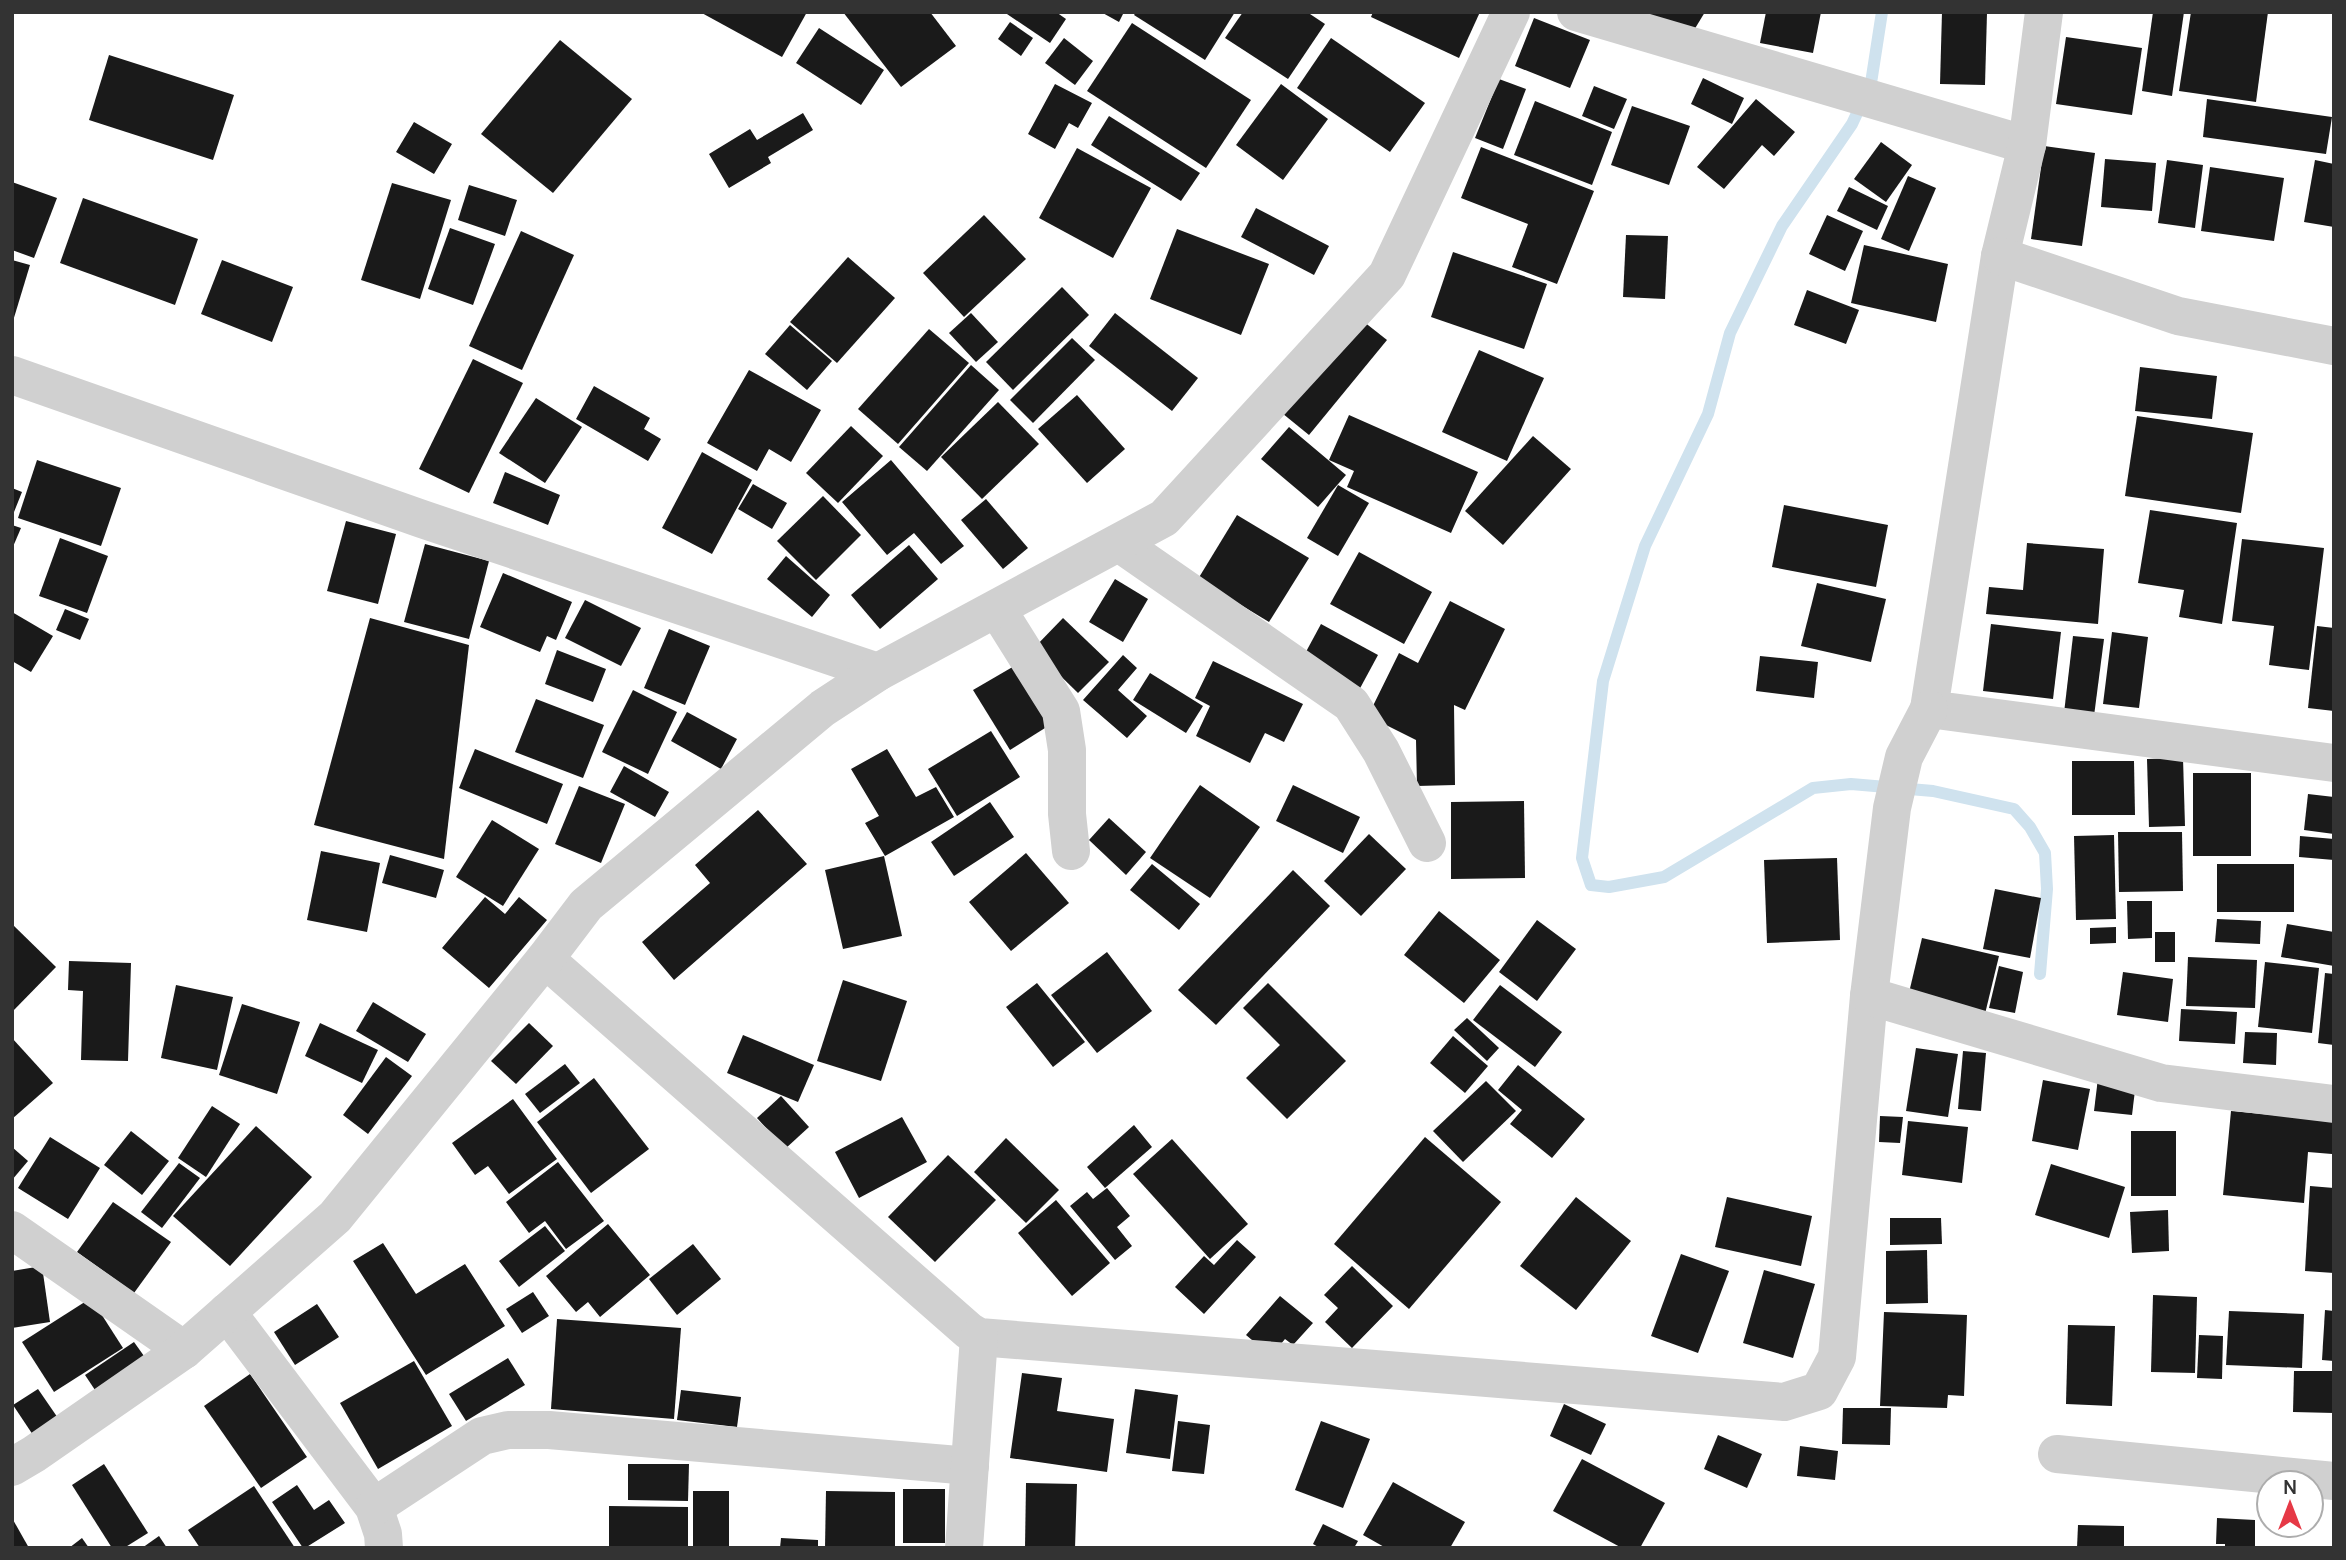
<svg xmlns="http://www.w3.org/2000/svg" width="2346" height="1560" viewBox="0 0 2346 1560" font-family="Manrope,sans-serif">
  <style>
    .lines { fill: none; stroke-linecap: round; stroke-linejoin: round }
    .stream { stroke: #cfe2ee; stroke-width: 12 }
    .building { fill: #1a1a1a }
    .minor { stroke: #d0d0d0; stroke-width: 38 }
  </style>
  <rect width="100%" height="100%" fill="#fff"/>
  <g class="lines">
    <!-- stream -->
    <polyline class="stream" points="1882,12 1871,83 1852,124 1782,226 1730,333 1708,414 1645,546 1603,681 1582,858 1591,885 1609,887 1664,877 1813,788 1851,784 1933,791 2014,809 2030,827 2045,853 2047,889 2040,974"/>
  </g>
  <!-- building -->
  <g class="building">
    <polygon points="700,12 807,12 782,57"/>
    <polygon points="843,12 930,12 956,46 901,87"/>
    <polygon points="1004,12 1056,12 1066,19 1050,43"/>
    <polygon points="1101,12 1124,12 1119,22"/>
    <polygon points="1136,12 1235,12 1205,60 1134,15"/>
    <polygon points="1243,12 1307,12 1325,24 1288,79 1225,38"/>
    <polygon points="1373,12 1480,12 1459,58 1371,17"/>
    <polygon points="1645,12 1705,12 1688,40"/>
    <polygon points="1766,12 1821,12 1813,53 1760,43"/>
    <polygon points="1942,12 1987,13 1985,85 1940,84"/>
    <polygon points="2153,12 2184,12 2172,96 2142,91"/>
    <polygon points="2191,12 2268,12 2256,102 2179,91"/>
    <polygon points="1534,18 1590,40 1570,88 1515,66"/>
    <polygon points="1010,22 1033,38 1021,56 998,39"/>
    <polygon points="1132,23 1251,100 1206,168 1087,91"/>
    <polygon points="819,28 884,70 861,105 796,63"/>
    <polygon points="2066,37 2142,48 2132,115 2056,104"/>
    <polygon points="1064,38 1093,61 1075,85 1045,63"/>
    <polygon points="1331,38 1425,103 1390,152 1297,88"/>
    <polygon points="560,40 632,99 553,193 481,134"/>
    <polygon points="109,55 234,95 213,160 89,120"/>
    <polygon points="1703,78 1744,98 1732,124 1691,104"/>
    <polygon points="1499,79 1526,89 1503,149 1475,138"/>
    <polygon points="1055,84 1092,103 1078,128 1069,123 1055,149 1028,134"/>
    <polygon points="1281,84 1328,119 1283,180 1236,145"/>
    <polygon points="1594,86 1627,99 1614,129 1582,116"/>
    <polygon points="1756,99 1795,132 1774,156 1762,145 1724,189 1697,167"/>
    <polygon points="2207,99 2332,117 2326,154 2203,137"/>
    <polygon points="1535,101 1612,132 1592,185 1514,155"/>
    <polygon points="1632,106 1690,126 1669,185 1611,165"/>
    <polygon points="803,113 813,130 768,157 771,163 729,188 709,154 750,129 757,140"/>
    <polygon points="1109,116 1200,173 1181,201 1091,145"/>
    <polygon points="414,122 452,144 434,174 396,152"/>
    <polygon points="1881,142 1912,165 1886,202 1854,179"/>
    <polygon points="2044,146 2095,153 2082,246 2031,239"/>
    <polygon points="1481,147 1594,191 1557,284 1512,267 1528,224 1461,198"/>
    <polygon points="1077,148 1151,188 1113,258 1039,218"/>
    <polygon points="2105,159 2156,163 2152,211 2101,207"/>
    <polygon points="2167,160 2203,165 2195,228 2158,223"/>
    <polygon points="2315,160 2334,164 2334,227 2304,222"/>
    <polygon points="2210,167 2284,178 2274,241 2201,231"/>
    <polygon points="1908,176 1936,188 1909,251 1881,239"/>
    <polygon points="12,182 57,198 34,258 12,250"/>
    <polygon points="392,183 451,200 420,299 361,280"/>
    <polygon points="469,185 517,200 505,236 458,220"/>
    <polygon points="1849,187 1888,206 1877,230 1837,211"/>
    <polygon points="83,198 198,239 175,305 60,263"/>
    <polygon points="1256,208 1329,246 1314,275 1241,237"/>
    <polygon points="984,215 1026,259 964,317 923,273"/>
    <polygon points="1827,215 1863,231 1845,271 1809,254"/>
    <polygon points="450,228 495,244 473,305 428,289"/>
    <polygon points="1177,229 1269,264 1241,335 1150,299"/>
    <polygon points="521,231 574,255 522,370 469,346"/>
    <polygon points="1626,235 1668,236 1665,299 1623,297"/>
    <polygon points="1864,245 1948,264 1936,322 1851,303"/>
    <polygon points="1453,252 1547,284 1524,349 1431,317"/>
    <polygon points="848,257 895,298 837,363 790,322"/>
    <polygon points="12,260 30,265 13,321 12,321"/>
    <polygon points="222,260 293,287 272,342 201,314"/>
    <polygon points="1062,287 1089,315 1013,390 986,362"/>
    <polygon points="1807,290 1859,310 1846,344 1794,325"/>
    <polygon points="971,313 998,342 976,362 949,333"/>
    <polygon points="1115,313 1198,378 1172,411 1089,346"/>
    <polygon points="1354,314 1387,340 1309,435 1277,409"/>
    <polygon points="790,325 832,361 807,390 765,354"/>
    <polygon points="929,329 969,363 898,444 858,409"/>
    <polygon points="1072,338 1095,360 1033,423 1010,400"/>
    <polygon points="1479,350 1544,378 1507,461 1442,432"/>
    <polygon points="473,359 523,383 469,493 419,469"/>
    <polygon points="971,365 999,390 927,471 899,447"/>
    <polygon points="2140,367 2217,376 2212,419 2135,411"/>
    <polygon points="749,370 821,410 791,462 769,449 757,471 707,443"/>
    <polygon points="594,386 650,418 644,429 661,439 648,461 576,419"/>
    <polygon points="1077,395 1125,449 1087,483 1038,429"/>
    <polygon points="536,398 582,427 545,483 499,453"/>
    <polygon points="998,402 1039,444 982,499 941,457"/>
    <polygon points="1349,415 1478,472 1451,533 1347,487 1354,471 1329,460"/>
    <polygon points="2137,416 2253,433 2241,513 2125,496"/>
    <polygon points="851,426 883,456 838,503 806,473"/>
    <polygon points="1289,427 1346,475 1318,507 1261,459"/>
    <polygon points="1533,436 1571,469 1503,545 1465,511"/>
    <polygon points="702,452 752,480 712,554 662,528"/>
    <polygon points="37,460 121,488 101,546 18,518"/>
    <polygon points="891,460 964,546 941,564 914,533 887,555 842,502"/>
    <polygon points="505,472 560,495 548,525 493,503"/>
    <polygon points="753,484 787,503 772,529 738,509"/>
    <polygon points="1338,485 1369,503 1338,556 1307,538"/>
    <polygon points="12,488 22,492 12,517"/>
    <polygon points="823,496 861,535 816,580 777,541"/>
    <polygon points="986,499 1028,548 1003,569 961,520"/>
    <polygon points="1784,505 1888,525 1876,587 1772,567"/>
    <polygon points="2150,510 2237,523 2222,624 2179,617 2184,590 2138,583"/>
    <polygon points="1237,515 1309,558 1269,622 1198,579"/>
    <polygon points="346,521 396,534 378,604 327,591"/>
    <polygon points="12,525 21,528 12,549"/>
    <polygon points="60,538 108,556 87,613 39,596"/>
    <polygon points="2242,539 2324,548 2309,670 2269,665 2274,626 2232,621"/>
    <polygon points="2027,543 2104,549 2098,624 1986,614 1989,587 2023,590"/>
    <polygon points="425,544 489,561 469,639 404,622"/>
    <polygon points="909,545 938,579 880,629 851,595"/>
    <polygon points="1359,552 1432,592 1404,644 1330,604"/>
    <polygon points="786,556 830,595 812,617 767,579"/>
    <polygon points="503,573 572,602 556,640 547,636 540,652 480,627"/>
    <polygon points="1115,579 1148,599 1123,642 1089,622"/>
    <polygon points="1817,583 1886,599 1871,662 1801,646"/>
    <polygon points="585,600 641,628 621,666 565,638"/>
    <polygon points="1450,601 1505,629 1465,710 1454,705 1455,785 1417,786 1416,740 1368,716 1399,653 1418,663"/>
    <polygon points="65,609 89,619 80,640 56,630"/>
    <polygon points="12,612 53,636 31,672 12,661"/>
    <polygon points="370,618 469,645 444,859 314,825"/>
    <polygon points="1063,618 1109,662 1078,693 1033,649"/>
    <polygon points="1321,624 1378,655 1358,692 1301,661"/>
    <polygon points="1991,624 2061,632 2053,699 1983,691"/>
    <polygon points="2317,626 2334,628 2334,711 2308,708"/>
    <polygon points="669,629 710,646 685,705 644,688"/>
    <polygon points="2112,632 2148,637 2139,708 2103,704"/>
    <polygon points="2073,636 2104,639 2094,716 2064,713"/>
    <polygon points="557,650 606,669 593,702 545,684"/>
    <polygon points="1123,655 1137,668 1118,690 1147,716 1127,738 1083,700"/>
    <polygon points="1760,656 1818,662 1814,698 1756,691"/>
    <polygon points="1213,661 1303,704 1284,742 1265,733 1250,763 1196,736 1210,706 1195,698"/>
    <polygon points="1016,665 1053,723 1010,750 973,690"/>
    <polygon points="1150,673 1203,706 1186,733 1133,700"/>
    <polygon points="633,690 677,712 648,774 602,752"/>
    <polygon points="536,699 604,725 583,778 515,752"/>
    <polygon points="687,712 737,739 721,769 671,741"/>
    <polygon points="991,731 1020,777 957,816 928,769"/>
    <polygon points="475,749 563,784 547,824 459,788"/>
    <polygon points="887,749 916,797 936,787 954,817 885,856 865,823 879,816 851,769"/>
    <polygon points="2183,758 2185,826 2149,827 2147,759"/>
    <polygon points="2072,761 2134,761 2135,815 2072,815"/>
    <polygon points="624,766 669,792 655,817 610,792"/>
    <rect x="2193" y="773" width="58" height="83"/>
    <polygon points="1200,785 1260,827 1210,898 1150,858"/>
    <polygon points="1293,785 1360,817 1343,853 1276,821"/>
    <polygon points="579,786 625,804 601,863 555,844"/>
    <polygon points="2308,794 2334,797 2334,834 2304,830"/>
    <polygon points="1524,801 1525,878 1451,879 1451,802"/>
    <polygon points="990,802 1014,837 954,876 931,842"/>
    <polygon points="758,810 807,864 674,980 642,942 710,883 695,865"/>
    <polygon points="1109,818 1146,852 1126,875 1089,840"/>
    <polygon points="492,820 539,849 503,906 456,877"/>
    <polygon points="2118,832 2182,832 2183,891 2119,892"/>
    <polygon points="1369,834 1406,869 1361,916 1324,881"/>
    <polygon points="2114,835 2116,919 2076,920 2074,836"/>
    <polygon points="2300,836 2334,839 2334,860 2299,857"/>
    <polygon points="321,851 380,863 367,932 307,920"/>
    <polygon points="1026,853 1069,903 1011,951 969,902"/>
    <polygon points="390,855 444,870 436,898 382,883"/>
    <polygon points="884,856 902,936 843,949 825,870"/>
    <polygon points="1837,858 1840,940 1767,943 1764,860"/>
    <polygon points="1152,864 1200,904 1179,930 1130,890"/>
    <rect x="2217" y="864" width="77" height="48"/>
    <polygon points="1293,870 1330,906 1216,1025 1178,990"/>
    <polygon points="1995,889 2041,898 2030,958 1983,949"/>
    <polygon points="485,897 505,914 519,897 547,920 489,988 442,948"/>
    <polygon points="2127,901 2152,901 2152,938 2128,939"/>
    <polygon points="1439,911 1500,960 1464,1003 1404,955"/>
    <polygon points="2217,919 2261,921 2260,944 2215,942"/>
    <polygon points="1537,920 1576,949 1537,1001 1499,972"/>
    <polygon points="12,924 56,967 12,1012"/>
    <polygon points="2287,924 2334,932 2334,966 2281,957"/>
    <polygon points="2116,927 2116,943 2090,944 2090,928"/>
    <rect x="2155" y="932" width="20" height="30"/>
    <polygon points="1922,938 1999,956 1984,1018 1907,1001"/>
    <polygon points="1107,952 1152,1011 1097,1053 1051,995"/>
    <polygon points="2188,957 2257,960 2255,1008 2186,1006"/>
    <polygon points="69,961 131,963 128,1061 81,1060 83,991 68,990"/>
    <polygon points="2265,962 2319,968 2312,1033 2258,1027"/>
    <polygon points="1999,966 2023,972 2015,1013 1989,1008"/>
    <polygon points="2123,972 2173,979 2168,1022 2117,1015"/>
    <polygon points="2325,973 2334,974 2334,1045 2318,1043"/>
    <polygon points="843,980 907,1001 881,1081 817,1061"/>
    <polygon points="1037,983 1085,1042 1053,1067 1006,1007"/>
    <polygon points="1268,983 1346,1061 1287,1119 1246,1078 1280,1045 1243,1008"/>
    <polygon points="176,985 233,997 217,1070 161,1058"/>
    <polygon points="1500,985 1562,1032 1535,1067 1473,1020"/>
    <polygon points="373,1002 426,1034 408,1062 356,1031"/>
    <polygon points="242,1004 300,1022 277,1094 219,1075"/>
    <polygon points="2181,1009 2237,1012 2235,1044 2179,1041"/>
    <polygon points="1467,1018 1499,1048 1487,1061 1454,1030"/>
    <polygon points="320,1023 378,1050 362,1083 305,1056"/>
    <polygon points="529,1023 553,1046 516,1084 491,1061"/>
    <polygon points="2245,1032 2277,1033 2276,1065 2243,1063"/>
    <polygon points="743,1035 814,1065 798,1102 727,1073"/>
    <polygon points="1453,1036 1488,1066 1465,1093 1430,1063"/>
    <polygon points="12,1038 53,1083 12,1119"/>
    <polygon points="1916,1048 1958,1054 1948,1117 1906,1111"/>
    <polygon points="1963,1051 1986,1053 1981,1111 1958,1109"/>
    <polygon points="386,1057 412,1076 368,1134 343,1115"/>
    <polygon points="565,1064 580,1083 540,1113 525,1094"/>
    <polygon points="1518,1065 1585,1119 1552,1158 1510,1124 1522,1110 1498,1090"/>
    <polygon points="594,1078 649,1149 591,1193 537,1122"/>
    <polygon points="2098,1078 2136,1082 2132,1115 2094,1111"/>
    <polygon points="2043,1080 2090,1089 2078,1150 2032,1141"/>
    <polygon points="1486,1081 1516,1111 1463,1162 1433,1131"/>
    <polygon points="781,1096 809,1127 785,1149 757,1118"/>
    <polygon points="513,1099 557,1159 509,1194 488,1166 475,1175 452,1143"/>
    <polygon points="212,1106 240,1124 206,1177 178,1158"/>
    <polygon points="2231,1111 2334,1121 2332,1154 2308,1152 2304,1203 2223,1195"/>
    <polygon points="1880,1116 1903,1117 1900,1143 1879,1142"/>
    <polygon points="902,1117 927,1162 859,1198 835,1152"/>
    <polygon points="1908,1121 1968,1127 1962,1183 1902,1175"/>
    <polygon points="1134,1125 1152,1147 1105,1188 1087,1167"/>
    <polygon points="256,1126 312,1177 230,1266 173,1216"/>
    <polygon points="131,1131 169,1161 142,1195 104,1165"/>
    <rect x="2131" y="1131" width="45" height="65"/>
    <polygon points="50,1137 100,1168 68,1219 18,1188"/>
    <polygon points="1425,1137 1501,1202 1409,1309 1334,1244"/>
    <polygon points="1006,1138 1059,1190 1026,1223 974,1172"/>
    <polygon points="1172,1139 1248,1224 1210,1259 1133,1174"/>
    <polygon points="12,1147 28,1161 12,1180"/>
    <polygon points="948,1155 996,1200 935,1262 888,1217"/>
    <polygon points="558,1162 604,1221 566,1249 545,1221 529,1233 506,1202"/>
    <polygon points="179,1163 200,1178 162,1228 141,1212"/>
    <polygon points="2051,1164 2125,1187 2109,1238 2035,1215"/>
    <polygon points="2310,1186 2334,1188 2334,1273 2305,1271"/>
    <polygon points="1107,1188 1130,1216 1117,1227 1132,1246 1115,1260 1070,1206 1087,1192 1093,1199"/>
    <polygon points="1576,1197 1631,1241 1576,1310 1520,1266"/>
    <polygon points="1727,1197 1812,1216 1801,1266 1715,1247"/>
    <polygon points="1056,1200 1110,1263 1072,1296 1018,1233"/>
    <polygon points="113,1202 171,1242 134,1293 77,1252"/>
    <polygon points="2168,1210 2169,1251 2132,1253 2130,1212"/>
    <polygon points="1890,1218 1941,1218 1942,1244 1890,1245"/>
    <polygon points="608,1224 650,1275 600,1317 588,1302 576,1312 546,1276"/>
    <polygon points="545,1226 565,1251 519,1287 499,1261"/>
    <polygon points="1237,1240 1256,1257 1204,1314 1175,1287 1204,1256 1214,1265"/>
    <polygon points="383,1243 416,1294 465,1264 505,1326 426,1375 353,1261"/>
    <polygon points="693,1244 721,1279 677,1315 649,1279"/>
    <polygon points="1927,1250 1928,1303 1886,1304 1886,1251"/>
    <polygon points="1681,1254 1729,1271 1698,1353 1651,1336"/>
    <polygon points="42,1266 50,1322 12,1328 12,1271"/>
    <polygon points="1352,1266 1393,1306 1352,1348 1325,1322 1338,1308 1324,1295"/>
    <polygon points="1764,1270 1815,1284 1793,1358 1743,1343"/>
    <polygon points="533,1292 549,1316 522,1333 506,1309"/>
    <polygon points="2153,1295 2197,1297 2195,1373 2151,1372"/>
    <polygon points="1280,1296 1313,1323 1293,1345 1285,1339 1271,1356 1246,1335"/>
    <polygon points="91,1298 123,1348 54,1392 22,1342"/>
    <polygon points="317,1304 339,1337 295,1365 274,1332"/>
    <polygon points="2325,1310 2334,1311 2334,1361 2322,1360"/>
    <polygon points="2229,1311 2304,1314 2302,1368 2226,1365"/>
    <polygon points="1884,1312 1967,1315 1964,1396 1948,1395 1947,1408 1880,1406"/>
    <polygon points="557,1319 681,1328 674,1419 551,1409"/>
    <polygon points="2068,1325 2115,1326 2112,1406 2066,1404"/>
    <polygon points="2199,1335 2223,1336 2222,1379 2197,1378"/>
    <polygon points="134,1342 149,1363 99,1396 85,1375"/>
    <polygon points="508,1358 525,1385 466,1421 449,1394"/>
    <polygon points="414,1361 452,1426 378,1469 340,1403"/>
    <polygon points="2294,1371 2334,1371 2334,1413 2293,1412"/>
    <polygon points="1022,1373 1062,1378 1057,1411 1114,1419 1107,1472 1010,1458"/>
    <polygon points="250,1374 307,1457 261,1488 204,1406"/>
    <polygon points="38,1389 60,1421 35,1438 13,1405"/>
    <polygon points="1135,1389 1178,1395 1170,1459 1126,1453"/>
    <polygon points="681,1390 741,1397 737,1427 677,1420"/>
    <polygon points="1564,1404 1606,1424 1591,1455 1550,1436"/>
    <polygon points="1843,1408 1891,1408 1890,1445 1842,1444"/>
    <polygon points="1178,1421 1210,1425 1204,1474 1172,1471"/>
    <polygon points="1321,1421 1370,1439 1343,1508 1295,1490"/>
    <polygon points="1718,1435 1762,1454 1747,1488 1704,1469"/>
    <polygon points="1800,1446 1838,1451 1835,1480 1797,1476"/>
    <polygon points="1582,1459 1665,1503 1640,1548 1622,1548 1553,1511"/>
    <polygon points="104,1464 148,1533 124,1548 112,1548 72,1485"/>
    <polygon points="628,1464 689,1464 688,1501 628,1500"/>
    <polygon points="1393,1482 1465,1522 1450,1548 1386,1548 1363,1535"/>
    <polygon points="1026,1483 1077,1484 1075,1548 1025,1548"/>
    <polygon points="297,1485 314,1510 329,1500 345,1523 305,1548 303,1548 272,1502"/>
    <polygon points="254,1486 295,1548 200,1548 188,1530"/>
    <rect x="903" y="1489" width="42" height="54"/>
    <rect x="693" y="1491" width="36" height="57"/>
    <polygon points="826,1491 895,1492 895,1548 825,1548"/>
    <polygon points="609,1506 688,1507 688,1548 609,1548"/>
    <polygon points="12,1518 29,1548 12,1548"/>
    <polygon points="2217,1518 2255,1520 2255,1548 2225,1548 2225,1544 2216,1544"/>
    <polygon points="1323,1524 1358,1541 1354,1548 1320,1548 1313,1544"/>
    <polygon points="2078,1525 2124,1526 2124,1548 2077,1548"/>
    <polygon points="159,1536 167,1548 142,1548"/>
    <polygon points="82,1538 89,1548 69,1548"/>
    <polygon points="781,1538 818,1540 818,1548 780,1548"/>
  </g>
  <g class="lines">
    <!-- minor -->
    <g class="minor">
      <polyline points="1576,12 2027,145"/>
      <polyline points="2044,12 2027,145 2000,256 1929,709 2334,763"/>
      <polyline points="2000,256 2178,316 2334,346"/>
      <polyline points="12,375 422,519 878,672"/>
      <polyline points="1119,543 1351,704 1381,751 1427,843"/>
      <polyline points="997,609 1061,711 1067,750 1067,814 1071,851"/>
      <polyline points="545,959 969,1331 979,1337 1784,1402 1819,1391 1837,1357 1869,996 1892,808 1904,757 1929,709"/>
      <polyline points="1869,996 2161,1083 2334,1104"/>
      <polyline points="12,1230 184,1350"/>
      <polyline points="227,1312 374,1507 383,1534 384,1548"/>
      <polyline points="2057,1454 2334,1481"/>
      <polyline points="12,1467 34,1454 184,1350 335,1217 545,959 586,905 823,708 878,672 1164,518 1387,275 1511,12"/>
      <polyline points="374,1507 482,1436 508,1430 549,1430 970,1466"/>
      <polyline points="964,1548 979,1337"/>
    </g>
  </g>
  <!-- border -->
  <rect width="2346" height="1560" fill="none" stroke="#333333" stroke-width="28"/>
  <!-- north arrow -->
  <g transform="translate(2290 1504)"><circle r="33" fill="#ffffff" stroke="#adadad" stroke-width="2"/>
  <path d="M0-5L12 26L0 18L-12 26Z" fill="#e63946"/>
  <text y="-10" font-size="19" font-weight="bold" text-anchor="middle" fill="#333333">N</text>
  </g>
</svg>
